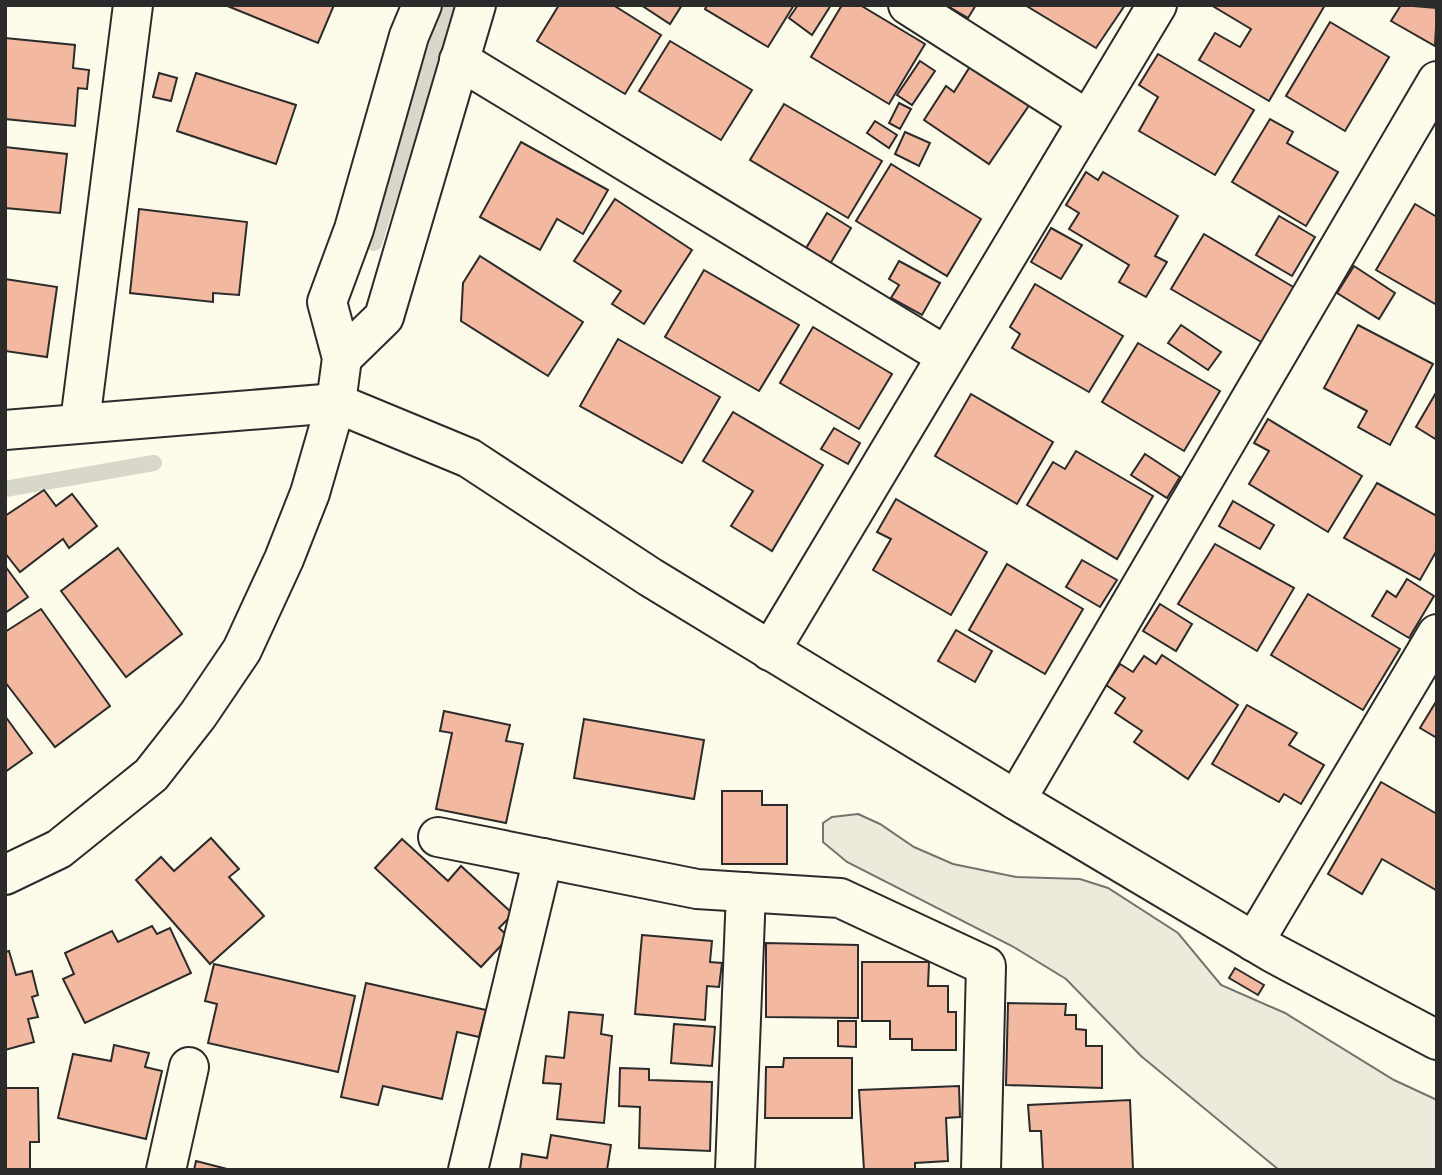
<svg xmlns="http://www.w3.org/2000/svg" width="1442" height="1175" viewBox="0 0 1442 1175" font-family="'Fira Sans',sans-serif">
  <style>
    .green { fill: #ecebdb; stroke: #74746e; stroke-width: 2 }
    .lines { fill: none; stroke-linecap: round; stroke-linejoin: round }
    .stream { stroke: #d8d7c9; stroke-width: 16 }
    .building { fill: #f2b8a0; stroke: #2b2b2b; stroke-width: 2 }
    .minor-casing { stroke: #2b2b2b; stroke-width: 42 }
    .tertiary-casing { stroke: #2b2b2b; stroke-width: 42 }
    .minor { stroke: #fdfbea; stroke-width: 38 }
    .tertiary { stroke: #fdfbea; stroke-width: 38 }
  </style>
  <rect width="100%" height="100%" fill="#fdfbea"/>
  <!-- green -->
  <polygon class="green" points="858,814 880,824 914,847 953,864 1016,877 1080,879 1108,888 1178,933 1221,985 1285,1013 1394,1080 1437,1100 1437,1170 1279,1170 1141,1056 1066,979 1012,946 847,862 823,842 823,823 832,817"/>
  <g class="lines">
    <!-- stream -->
    <g class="stream">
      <polyline points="374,243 449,5"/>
      <polyline points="5,489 154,463"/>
    </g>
  </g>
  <!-- building -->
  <g class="building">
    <polygon points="225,5 334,5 318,43"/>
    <polygon points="559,5 613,5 661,35 625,94 537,41"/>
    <polygon points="641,5 682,5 670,24"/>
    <polygon points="707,5 794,5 768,47 705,9"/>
    <polygon points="798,5 831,5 812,35 789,18"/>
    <polygon points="842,5 860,5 925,44 889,104 811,57"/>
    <polygon points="946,5 976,5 968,18"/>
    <polygon points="1025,5 1125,5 1096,48"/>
    <polygon points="1211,5 1325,5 1269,101 1199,60 1215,33 1240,47 1251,29"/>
    <polygon points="1401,5 1437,8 1435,46 1391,21"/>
    <polygon points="1330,22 1389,57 1345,131 1286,96"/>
    <polygon points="5,38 75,45 73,68 89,70 87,89 78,88 75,126 5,119"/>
    <polygon points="670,41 752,90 721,140 639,91"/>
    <polygon points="1158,54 1254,110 1215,175 1139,131 1158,97 1139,85"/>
    <polygon points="920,61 935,71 912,105 897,95"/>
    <polygon points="971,65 1030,104 989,164 924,120 946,86 954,92"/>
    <polygon points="159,73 177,78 171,101 153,97"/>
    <polygon points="196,73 296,105 276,164 177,131"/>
    <polygon points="899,103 911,109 900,129 889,123"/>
    <polygon points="784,104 882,161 848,218 750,160"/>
    <polygon points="1270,119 1293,132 1287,143 1338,172 1306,226 1232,182"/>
    <polygon points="875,121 897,135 889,148 867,133"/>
    <polygon points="905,132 930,143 919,166 895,154"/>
    <polygon points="521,142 608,190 583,234 557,219 540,250 480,217"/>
    <polygon points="5,147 67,154 60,213 5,208"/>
    <polygon points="891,164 981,219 947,276 856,221"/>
    <polygon points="1086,172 1098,180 1103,172 1178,216 1155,256 1167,262 1146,297 1119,282 1129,265 1069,229 1079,213 1066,205"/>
    <polygon points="615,199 692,250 644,324 612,304 621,291 574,261"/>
    <polygon points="1415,204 1437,217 1437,305 1376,270"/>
    <polygon points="139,209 247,222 239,295 213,293 213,302 130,293"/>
    <polygon points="827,213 851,228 830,264 805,250"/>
    <polygon points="1279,216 1315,237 1292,276 1256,255"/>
    <polygon points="1051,228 1082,245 1061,279 1031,262"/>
    <polygon points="1204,234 1295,288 1263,343 1171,289"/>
    <polygon points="480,256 583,322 548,376 461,321 463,283"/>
    <polygon points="899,261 940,283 922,315 891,298 899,285 889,279"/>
    <polygon points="1354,266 1395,293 1379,319 1337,293"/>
    <polygon points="704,270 799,325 759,391 665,337"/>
    <polygon points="5,279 57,287 47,357 5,351"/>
    <polygon points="1035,284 1123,336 1089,392 1012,348 1020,334 1010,327"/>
    <polygon points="1181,325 1221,352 1208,370 1168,343"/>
    <polygon points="1358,325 1433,364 1390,445 1358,427 1367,411 1324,388"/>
    <polygon points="813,327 892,374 859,429 780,383"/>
    <polygon points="618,339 720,397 682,463 580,406"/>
    <polygon points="1138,343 1220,391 1184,451 1102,402"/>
    <polygon points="1437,391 1437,440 1416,427"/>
    <polygon points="971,394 1053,442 1017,504 935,456"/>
    <polygon points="733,412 823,465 772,551 731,526 753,491 703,461"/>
    <polygon points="1268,419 1362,476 1328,532 1249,484 1269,451 1254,443"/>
    <polygon points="834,428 860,443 848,464 821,449"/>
    <polygon points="1076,451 1153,496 1117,559 1027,505 1053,462 1065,469"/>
    <polygon points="1145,454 1180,477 1167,498 1131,475"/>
    <polygon points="1377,483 1437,516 1437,550 1420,580 1344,538"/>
    <polygon points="44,490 56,506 72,494 97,526 69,548 63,539 20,572 5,553 5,516"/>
    <polygon points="896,499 987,552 951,615 873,570 891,539 877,532"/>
    <polygon points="1233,501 1274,525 1260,549 1219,526"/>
    <polygon points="1215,544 1294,588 1257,651 1178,604"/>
    <polygon points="118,548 182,634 126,677 61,591"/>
    <polygon points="1082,560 1117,580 1100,607 1066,587"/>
    <polygon points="1007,564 1083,609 1045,674 969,630"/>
    <polygon points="5,566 28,597 5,613"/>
    <polygon points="1407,579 1434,596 1409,638 1372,616 1387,591 1396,597"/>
    <polygon points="1308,594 1400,649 1363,710 1271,655"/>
    <polygon points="1160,604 1192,624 1176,651 1143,631"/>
    <polygon points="41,609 110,706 55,747 5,682 5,632"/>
    <polygon points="956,630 992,651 975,682 938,661"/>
    <polygon points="1162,655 1238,705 1188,779 1134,742 1142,731 1115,713 1125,698 1106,685 1120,664 1133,672 1144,656 1156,664"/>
    <polygon points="1437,700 1437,738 1420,728"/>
    <polygon points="1247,705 1297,733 1289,745 1324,765 1301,804 1284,794 1279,802 1212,764"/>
    <polygon points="444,711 510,725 506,741 523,744 506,823 436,809 452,733 440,731"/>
    <polygon points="5,716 32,753 5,772"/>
    <polygon points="584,719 704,740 694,799 574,778"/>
    <polygon points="1381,782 1437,814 1436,890 1382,859 1362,894 1328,874"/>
    <polygon points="722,791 762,791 762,805 787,805 787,864 722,864"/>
    <polygon points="211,838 239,869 229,877 264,916 210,964 136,880 161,857 174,871"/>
    <polygon points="402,839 448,881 461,866 513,914 499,928 509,937 481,967 375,868"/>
    <polygon points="152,926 157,934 170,928 191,973 85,1023 63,979 74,974 65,953 112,931 118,942"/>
    <polygon points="642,935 712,941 710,962 722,963 719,987 707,986 705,1020 635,1014"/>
    <polygon points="766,943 858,945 858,1018 766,1017"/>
    <polygon points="9,951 16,975 32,971 38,995 32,997 38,1017 28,1019 34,1042 5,1050 5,952"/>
    <polygon points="862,962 929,962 928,986 948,986 948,1012 956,1012 956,1050 912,1050 912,1039 890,1039 890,1021 862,1021"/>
    <polygon points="214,964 355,996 338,1072 208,1043 217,1004 205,1001"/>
    <polygon points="1235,968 1264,985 1258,995 1229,978"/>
    <polygon points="366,983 486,1010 479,1037 457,1032 442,1099 383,1086 378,1105 341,1097"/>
    <polygon points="1008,1003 1066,1004 1065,1015 1076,1015 1076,1029 1086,1030 1086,1046 1102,1046 1102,1088 1006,1085"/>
    <polygon points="569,1012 603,1015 601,1034 612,1036 604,1123 557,1119 561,1084 543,1083 546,1056 564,1058"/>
    <polygon points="838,1021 856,1021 856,1047 838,1046"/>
    <polygon points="674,1024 715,1027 712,1066 671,1063"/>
    <polygon points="114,1045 149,1053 145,1067 162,1071 146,1139 58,1118 73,1054 111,1061"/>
    <polygon points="784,1058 852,1058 852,1118 765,1118 766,1067 783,1067"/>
    <polygon points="620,1068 649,1069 649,1080 712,1082 710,1151 639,1148 640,1107 619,1106"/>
    <polygon points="959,1086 960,1117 946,1118 948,1161 915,1163 915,1170 864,1170 859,1090"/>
    <polygon points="5,1088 38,1088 39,1142 30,1142 30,1170 5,1170"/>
    <polygon points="1130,1100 1133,1170 1043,1170 1041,1131 1030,1131 1028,1105"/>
    <polygon points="551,1135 611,1145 607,1170 520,1170 522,1154 547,1158"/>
    <polygon points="196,1161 231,1170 194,1170"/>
  </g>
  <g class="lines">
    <defs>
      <g id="minor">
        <polyline points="908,5 1088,120"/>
        <polyline points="459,60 946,356"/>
        <polyline points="80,422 133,5"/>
        <polyline points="5,430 336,403 469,458 650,577 1016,800 1273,953 1437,1040"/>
        <polyline points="770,651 1157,5"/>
        <polyline points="1016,800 1437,81"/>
        <polyline points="438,837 697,889 840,898 986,966 981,1170"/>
        <polyline points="1254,942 1437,634"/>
        <polyline points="166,1170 189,1067"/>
        <polyline points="468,1170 543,858"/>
        <polyline points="735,1170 746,892"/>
      </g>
      <g id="tertiary">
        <polyline points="342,358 384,317 476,5"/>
        <polyline points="5,875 59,849 151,775 198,715 242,650 284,559 310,493 336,403 342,358 327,302 354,229 409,36 422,5"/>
      </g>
    </defs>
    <!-- minor casing -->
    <use href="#minor" class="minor-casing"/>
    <!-- tertiary casing -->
    <use href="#tertiary" class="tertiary-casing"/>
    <!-- minor -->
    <use href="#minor" class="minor"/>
    <!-- tertiary -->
    <use href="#tertiary" class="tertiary"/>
  </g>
  <!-- border -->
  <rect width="1442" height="1175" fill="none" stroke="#2b2b2b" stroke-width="14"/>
</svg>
